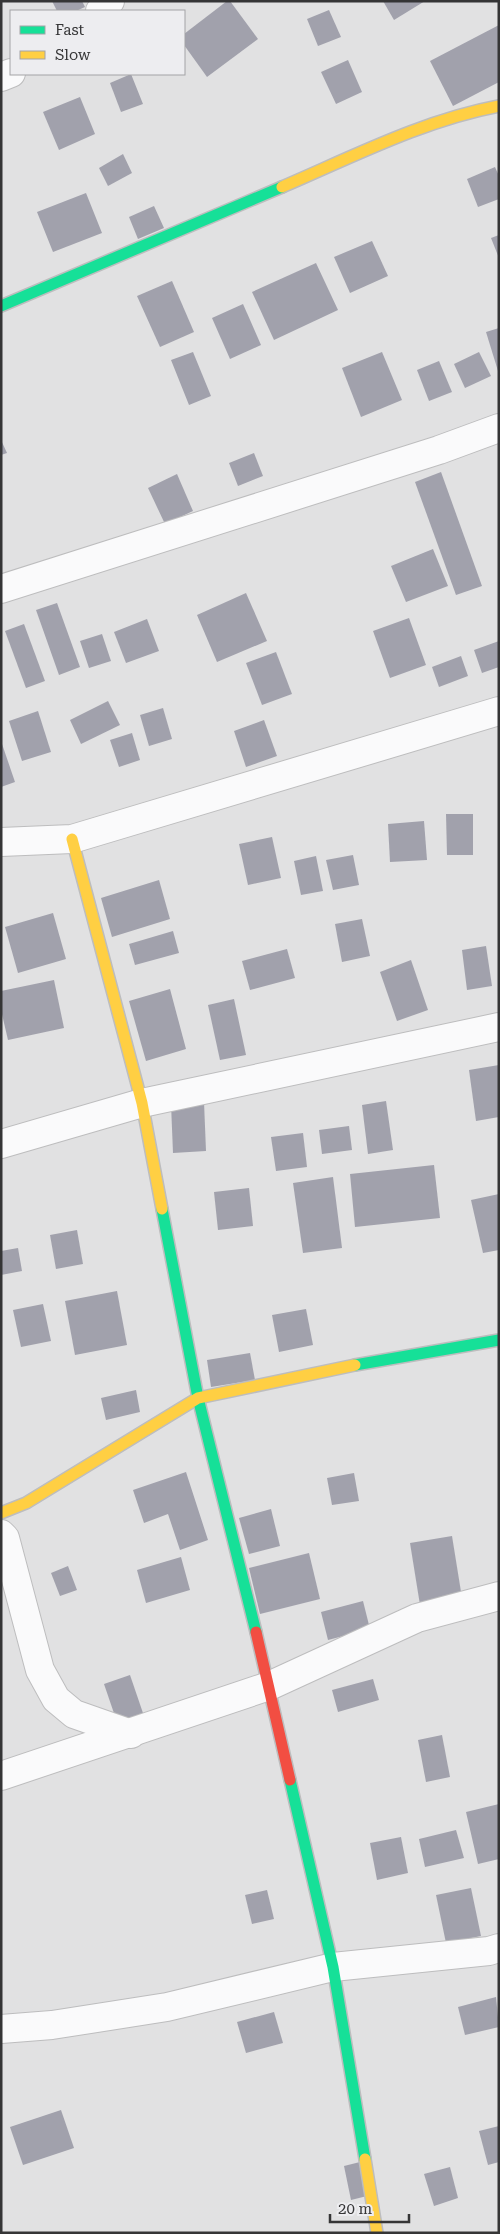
<svg xmlns="http://www.w3.org/2000/svg" width="500" height="2234" viewBox="0 0 500 2234" font-family="'Roboto Serif',serif">
  <style>
    .building { fill: #a1a1ac }
    .lines { fill: none; stroke-linecap: round; stroke-linejoin: round }
    .street-casing { stroke: #bdbdbe; stroke-width: 30 }
    .fast-casing { stroke: #bdbdbe; stroke-width: 14 }
    .slow-casing { stroke: #bdbdbe; stroke-width: 14 }
    .jam-casing { stroke: #bdbdbe; stroke-width: 14 }
    .street { stroke: #fafafb; stroke-width: 28 }
    .fast { stroke: #16e098; stroke-width: 11 }
    .slow { stroke: #ffcf43; stroke-width: 11 }
    .jam { stroke: #f24e42; stroke-width: 11 }
  </style>
  <rect width="100%" height="100%" fill="#e1e1e2"/>
  <!-- building -->
  <g class="building">
    <polygon points="52,1 82,1 85,7 76,11 57,11"/>
    <polygon points="227,1 230,1 258,39 207,77 184,45 184,34"/>
    <polygon points="383,1 425,1 394,20"/>
    <polygon points="329,10 341,37 318,46 307,19"/>
    <polygon points="499,25 499,82 453,106 430,61"/>
    <polygon points="348,60 362,92 336,104 321,72"/>
    <polygon points="131,74 143,104 121,112 110,83"/>
    <polygon points="80,97 95,134 59,150 43,112"/>
    <polygon points="123,154 132,173 108,186 99,168"/>
    <polygon points="495,167 499,176 499,199 478,207 467,179"/>
    <polygon points="86,193 102,233 53,252 37,212"/>
    <polygon points="154,206 164,228 138,239 129,217"/>
    <polygon points="499,235 499,258 491,238"/>
    <polygon points="372,241 388,276 350,293 334,257"/>
    <polygon points="316,263 338,310 274,340 252,292"/>
    <polygon points="172,281 194,332 160,347 137,296"/>
    <polygon points="243,304 261,345 230,359 212,318"/>
    <polygon points="499,328 499,371 498,371 486,332"/>
    <polygon points="193,352 211,396 189,405 171,360"/>
    <polygon points="382,352 402,400 361,417 342,368"/>
    <polygon points="479,352 491,376 465,388 454,364"/>
    <polygon points="439,361 452,392 429,401 417,370"/>
    <polygon points="1,440 7,453 1,455"/>
    <polygon points="254,453 263,476 238,486 229,463"/>
    <polygon points="441,472 482,586 456,595 415,482"/>
    <polygon points="177,474 193,511 165,524 148,488"/>
    <polygon points="433,549 448,586 406,602 391,566"/>
    <polygon points="246,593 267,641 217,662 197,615"/>
    <polygon points="57,603 80,667 59,675 36,610"/>
    <polygon points="409,618 426,665 390,678 373,631"/>
    <polygon points="147,619 159,651 126,663 114,632"/>
    <polygon points="24,624 45,681 26,688 5,631"/>
    <polygon points="102,634 111,661 89,668 80,641"/>
    <polygon points="499,641 499,667 482,673 474,650"/>
    <polygon points="276,652 292,694 262,705 246,663"/>
    <polygon points="461,656 468,676 439,687 432,667"/>
    <polygon points="108,701 120,725 81,744 70,720"/>
    <polygon points="163,708 172,739 149,746 140,715"/>
    <polygon points="38,711 51,752 22,761 9,721"/>
    <polygon points="264,720 277,756 246,767 234,731"/>
    <polygon points="132,733 140,760 119,767 110,740"/>
    <polygon points="1,741 15,782 1,787"/>
    <polygon points="446,814 473,814 473,855 447,855"/>
    <polygon points="424,821 427,860 390,862 388,824"/>
    <polygon points="272,837 281,878 248,885 239,844"/>
    <polygon points="353,855 359,885 333,890 326,860"/>
    <polygon points="316,856 323,891 301,895 294,861"/>
    <polygon points="159,880 170,919 112,937 101,898"/>
    <polygon points="53,913 66,959 18,973 5,927"/>
    <polygon points="362,919 370,956 342,962 335,924"/>
    <polygon points="173,931 179,953 135,965 129,944"/>
    <polygon points="486,946 492,986 467,990 462,950"/>
    <polygon points="287,949 295,978 250,990 242,961"/>
    <polygon points="411,960 428,1010 397,1021 380,972"/>
    <polygon points="54,980 64,1028 8,1040 1,1010 1,991"/>
    <polygon points="170,989 186,1049 146,1061 129,1001"/>
    <polygon points="234,999 246,1055 220,1060 208,1005"/>
    <polygon points="499,1065 499,1117 476,1121 469,1070"/>
    <polygon points="386,1101 393,1150 368,1154 362,1105"/>
    <polygon points="204,1102 206,1151 173,1153 171,1104"/>
    <polygon points="349,1126 352,1150 322,1154 319,1130"/>
    <polygon points="303,1133 307,1167 276,1171 271,1137"/>
    <polygon points="434,1165 440,1218 355,1227 350,1174"/>
    <polygon points="333,1177 342,1248 303,1253 293,1183"/>
    <polygon points="249,1188 253,1226 218,1230 214,1192"/>
    <polygon points="499,1194 499,1250 483,1253 471,1200"/>
    <polygon points="77,1230 83,1264 56,1269 50,1235"/>
    <polygon points="18,1248 22,1271 1,1275 1,1251"/>
    <polygon points="117,1291 127,1345 75,1355 65,1301"/>
    <polygon points="43,1304 51,1341 21,1347 13,1310"/>
    <polygon points="306,1309 313,1345 279,1352 272,1315"/>
    <polygon points="250,1353 255,1380 211,1387 207,1360"/>
    <polygon points="136,1390 140,1412 106,1420 101,1398"/>
    <polygon points="186,1472 208,1540 180,1550 168,1514 144,1523 133,1490"/>
    <polygon points="354,1473 359,1501 332,1505 327,1478"/>
    <polygon points="271,1509 280,1546 249,1554 239,1518"/>
    <polygon points="452,1536 462,1598 420,1605 410,1543"/>
    <polygon points="309,1553 320,1599 260,1614 249,1568"/>
    <polygon points="181,1557 190,1590 146,1603 137,1570"/>
    <polygon points="68,1566 77,1590 60,1596 51,1573"/>
    <polygon points="363,1601 370,1629 328,1640 321,1612"/>
    <polygon points="130,1675 144,1716 118,1725 104,1684"/>
    <polygon points="373,1679 379,1700 338,1712 332,1690"/>
    <polygon points="442,1735 450,1777 426,1782 418,1740"/>
    <polygon points="499,1804 499,1859 478,1864 466,1812"/>
    <polygon points="456,1830 464,1858 425,1867 419,1839"/>
    <polygon points="401,1837 408,1873 377,1880 370,1843"/>
    <polygon points="471,1888 481,1936 446,1943 436,1895"/>
    <polygon points="267,1890 274,1919 252,1924 245,1895"/>
    <polygon points="496,1997 499,2027 465,2035 458,2007"/>
    <polygon points="274,2012 283,2043 246,2053 237,2022"/>
    <polygon points="61,2110 74,2148 23,2165 10,2127"/>
    <polygon points="499,2126 499,2162 488,2165 479,2131"/>
    <polygon points="360,2162 367,2196 351,2200 344,2166"/>
    <polygon points="450,2167 458,2198 434,2206 424,2174"/>
  </g>
  <g class="lines">
    <defs>
      <g id="street">
        <polyline points="100,11 110,1"/>
        <polyline points="1,77 11,73"/>
        <polyline points="1,589 439,450 499,428"/>
        <polyline points="1,842 72,839 499,711"/>
        <polyline points="1,1144 142,1103 499,1027"/>
        <polyline points="1,1534 5,1538 40,1670 56,1699 74,1714 131,1734"/>
        <polyline points="1,1776 269,1686 417,1618 499,1596"/>
        <polyline points="1,2029 52,2025 167,2007 333,1967 489,1951 499,1948"/>
      </g>
      <g id="fast">
        <polyline points="1,306 282,187"/>
        <polyline points="162,1209 198,1398 256,1632"/>
        <polyline points="355,1365 499,1340"/>
        <polyline points="290,1780 333,1967 365,2159"/>
      </g>
      <g id="slow">
        <path d="M282,187C352,157 424,120 499,106"/>
        <polyline points="72,839 142,1103 162,1209"/>
        <polyline points="1,1513 26,1503 198,1398 355,1365"/>
        <polyline points="365,2159 377,2233"/>
      </g>
      <polyline id="jam" points="256,1632 290,1780"/>
    </defs>
    <!-- street casing -->
    <use href="#street" class="street-casing"/>
    <!-- fast casing -->
    <use href="#fast" class="fast-casing"/>
    <!-- slow casing -->
    <use href="#slow" class="slow-casing"/>
    <!-- jam casing -->
    <use href="#jam" class="jam-casing"/>
    <!-- street -->
    <use href="#street" class="street"/>
    <!-- fast -->
    <use href="#fast" class="fast"/>
    <!-- slow -->
    <use href="#slow" class="slow"/>
    <!-- jam -->
    <use href="#jam" class="jam"/>
  </g>
  <!-- border -->
  <rect width="500" height="2234" fill="none" stroke="#353536" stroke-width="5"/>
  <!-- legend -->
  <rect x="10" y="10" width="175" height="65" fill="#ededf0" stroke="#a3a3a6"/>
  <rect x="20" y="26" width="25" height="8" fill="#16e098" stroke="#a3a3a6"/>
  <text x="55" y="35" font-size="15" fill="#353536">Fast</text>
  <rect x="20" y="51" width="25" height="8" fill="#ffcf43" stroke="#a3a3a6"/>
  <text x="55" y="60" font-size="15" fill="#353536">Slow</text>
  <!-- scale -->
  <path d="M330 2214v8h79v-8" fill="none" stroke="#353536" stroke-width="2.5"/>
  <text x="338" y="2214" font-size="15" fill="#353536" stroke="#ededf0" stroke-width="4" paint-order="stroke">20 m</text>
</svg>
